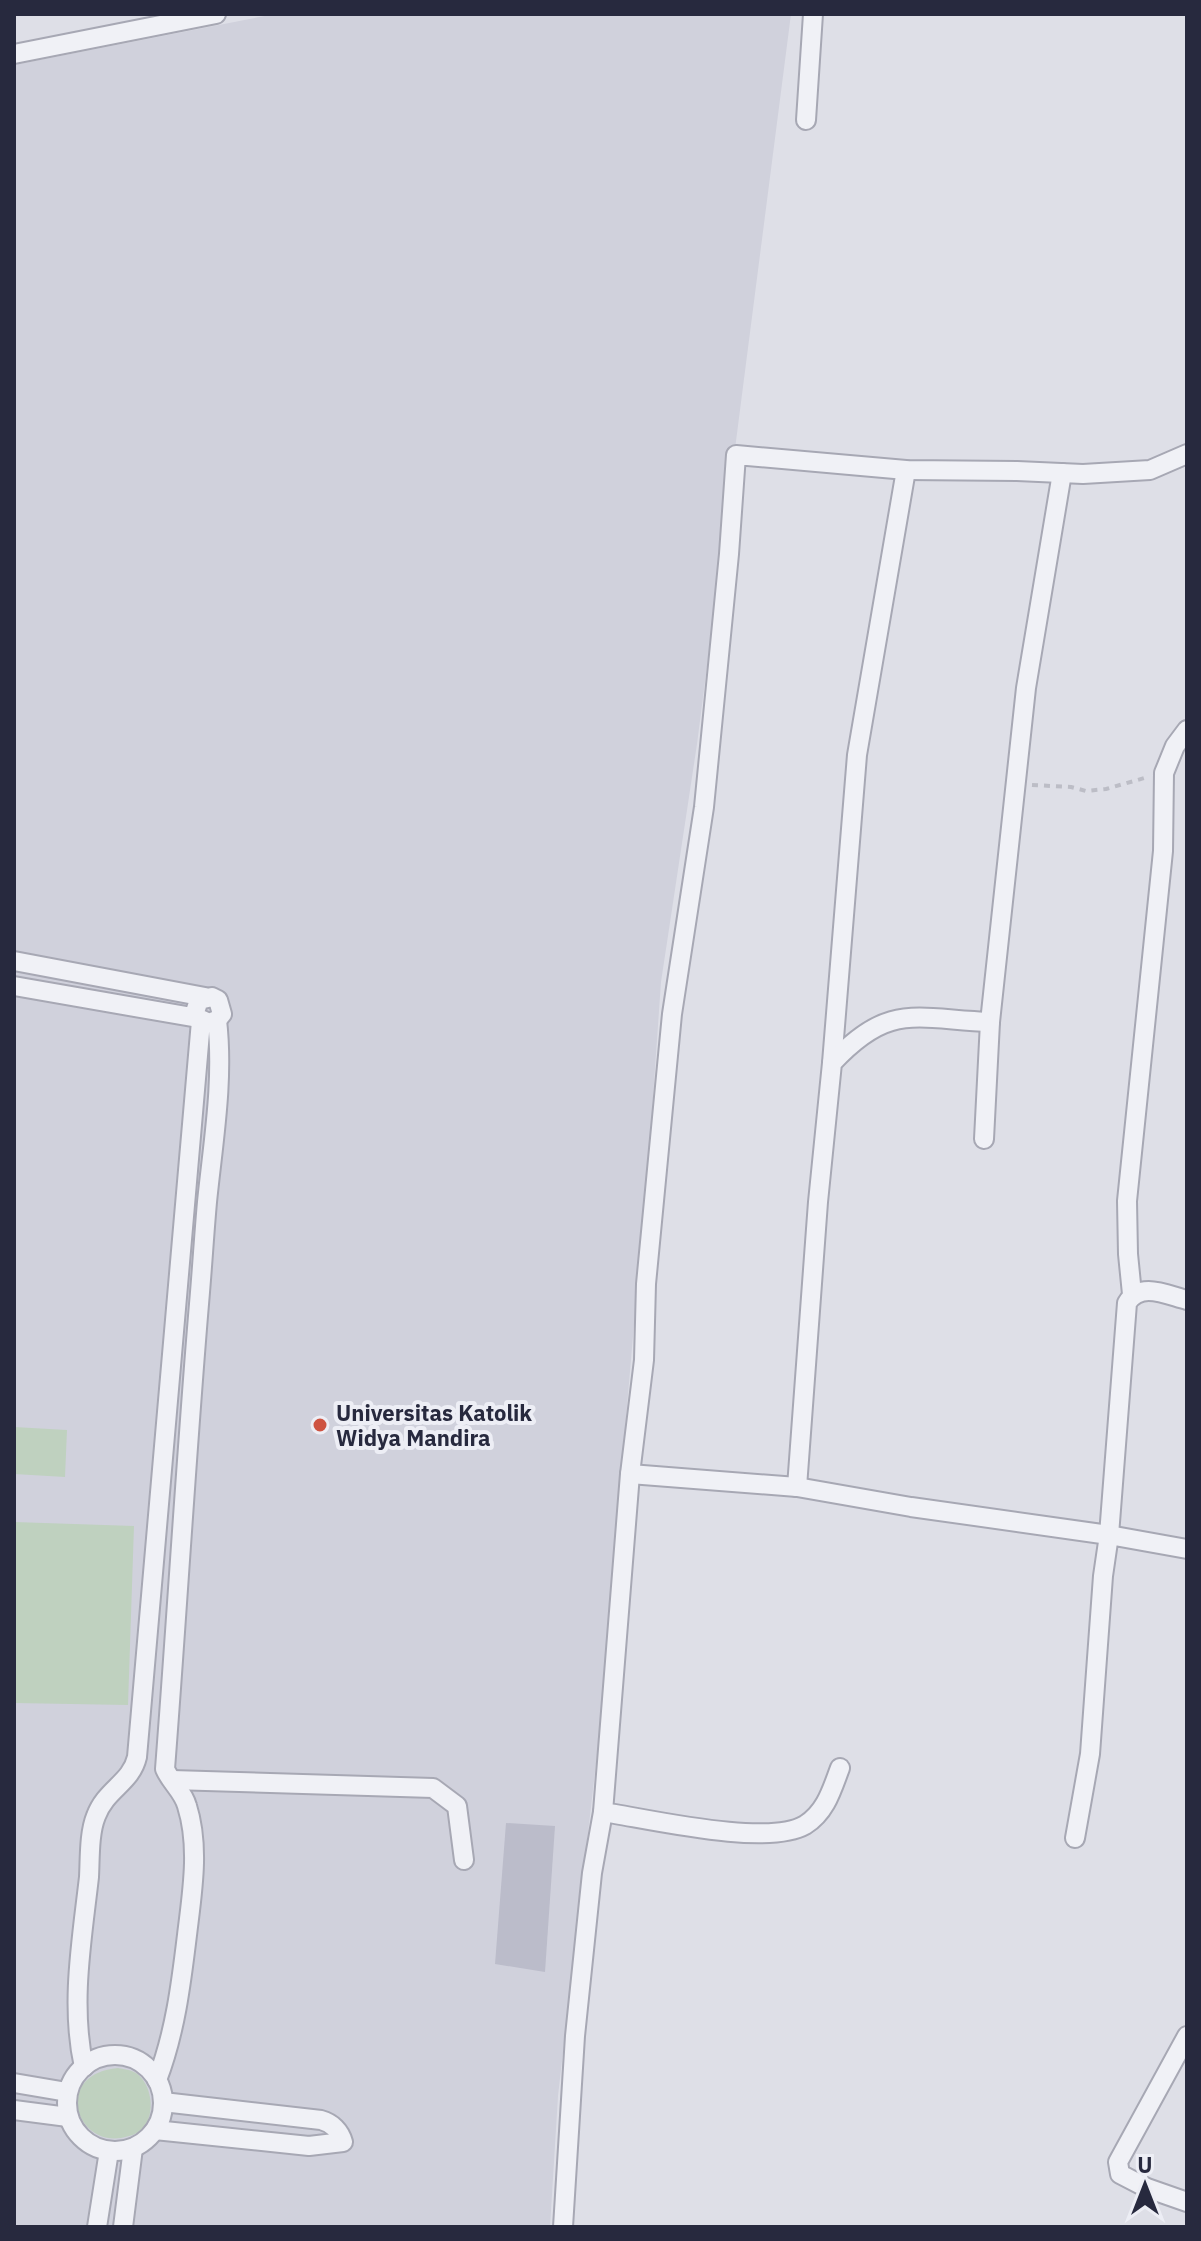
<svg xmlns="http://www.w3.org/2000/svg" width="1201" height="2241" viewBox="0 0 1201 2241" font-family="'IBM Plex Sans',sans-serif">
  <style>
    .built { fill: #d0d1dc }
    .green { fill: #bfd1bf }
    .building { fill: #bbbcca }
    .lines { fill: none; stroke-linecap: round; stroke-linejoin: round }
    .street-casing { stroke: #a7a8b4; stroke-width: 22 }
    .path { stroke: #bcbdc6; stroke-width: 4; stroke-dasharray: 6 6; stroke-linecap: butt }
    .street { stroke: #f0f1f6; stroke-width: 18 }
    .poi-dot { fill: #ce5341; stroke: #edeef5; stroke-width: 3 }
    .labels { text-anchor: middle; dominant-baseline: central; stroke-width: 8; stroke-linejoin: round; paint-order: stroke }
    .poi-label { font-size: 22px; font-weight: bold; fill: #27293e; stroke: #edeef5; text-anchor: start }
  </style>
  <rect width="100%" height="100%" fill="#dedfe7"/>
  <!-- built -->
  <polygon class="built" points="275,14 791,14 697,744 661,982 652,1112 599,1737 558,2096 550,2227 14,2227 14,65"/>
  <!-- green -->
  <g class="green">
    <polygon points="14,1427 67,1430 65,1477 14,1474"/>
    <polygon points="14,1522 134,1526 128,1705 14,1703"/>
    <path d="M118,2068C123,2069 131,2070 136,2073C152,2084 156,2114 143,2128C136,2135 130,2136 121,2138C75,2145 53,2074 118,2068Z"/>
  </g>
  <!-- building -->
  <polygon class="building" points="506,1823 555,1826 545,1972 495,1964"/>
  <g class="lines">
    <defs>
      <g id="street">
        <polyline points="14,54 216,14"/>
        <polyline points="806,120 813,14"/>
        <polyline points="14,961 205,997"/>
        <polyline points="14,986 198,1018 209,1023 217,1020 222,1014 218,1000 212,997 199,1000 195,1012 198,1018"/>
        <polyline points="832,1063 857,755 906,470"/>
        <polyline points="984,1139 990,1022"/>
        <polyline points="1132,1294 1128,1254 1127,1201 1163,851 1164,773 1175,746 1187,730"/>
        <path d="M630,1474L797,1487L911,1507L1109,1535L1127,1303C1140,1281 1167,1295 1187,1300"/>
        <path d="M797,1487L818,1202L832,1063C889,1002 914,1019 990,1022L1026,688L1062,473"/>
        <polyline points="172,1780 433,1788 457,1806 464,1860"/>
        <path d="M603,1812C649,1819 767,1847 805,1825C826,1812 832,1789 840,1768"/>
        <polyline points="1075,1838 1090,1754 1103,1576 1109,1535 1187,1549"/>
        <polyline points="1187,2036 1118,2162 1120,2174 1147,2188 1187,2202"/>
        <circle cx="115" cy="2103" r="48"/>
        <path d="M84,2067C70,2005 82,1939 89,1877C90,1858 89,1833 96,1816C106,1789 131,1783 137,1757L201,1021"/>
        <path d="M157,2080C175,2033 181,1985 187,1935C192,1893 200,1847 187,1806C183,1791 171,1783 165,1769C177,1614 186,1459 199,1304C202,1270 204,1236 207,1202C213,1142 224,1081 217,1020"/>
        <polyline points="14,2083 67,2092"/>
        <polyline points="14,2110 68,2117"/>
        <path d="M155,2130L309,2146L343,2142C340,2131 332,2123 321,2120L163,2102"/>
        <polyline points="97,2227 109,2151"/>
        <polyline points="123,2227 133,2148"/>
        <polyline points="563,2227 575,2036 592,1873 603,1812 630,1474 644,1360 646,1284 656,1180 672,1014 704,807 729,554 736,455 906,470 1017,471 1083,474 1150,470 1187,454"/>
      </g>
    </defs>
    <!-- street casing -->
    <use href="#street" class="street-casing"/>
    <!-- path -->
    <polyline class="path" points="1032,785 1071,787 1086,791 1106,789 1148,777"/>
    <!-- street -->
    <use href="#street" class="street"/>
  </g>
  <!-- markers -->
  <circle class="poi-dot" cx="320" cy="1425" r="8"/>
  <g class="labels">
    <!-- poi labels -->
    <g class="poi-label">
      <text x="336" y="1412">Universitas Katolik<tspan x="336" dy="25">Widya Mandira</tspan></text>
    </g>
  </g>
  <!-- border -->
  <rect width="1201" height="2241" fill="none" stroke="#27293e" stroke-width="32"/>
  <!-- north arrow -->
  <g transform="translate(1145 2185)" stroke="#edeef5" stroke-width="6" paint-order="stroke">
  <path d="M0-6L14 30L0 20L-14 30Z" fill="#27293e"/>
  <text y="-12" font-size="22" font-weight="bold" text-anchor="middle" fill="#27293e">U</text>
  </g>
</svg>
